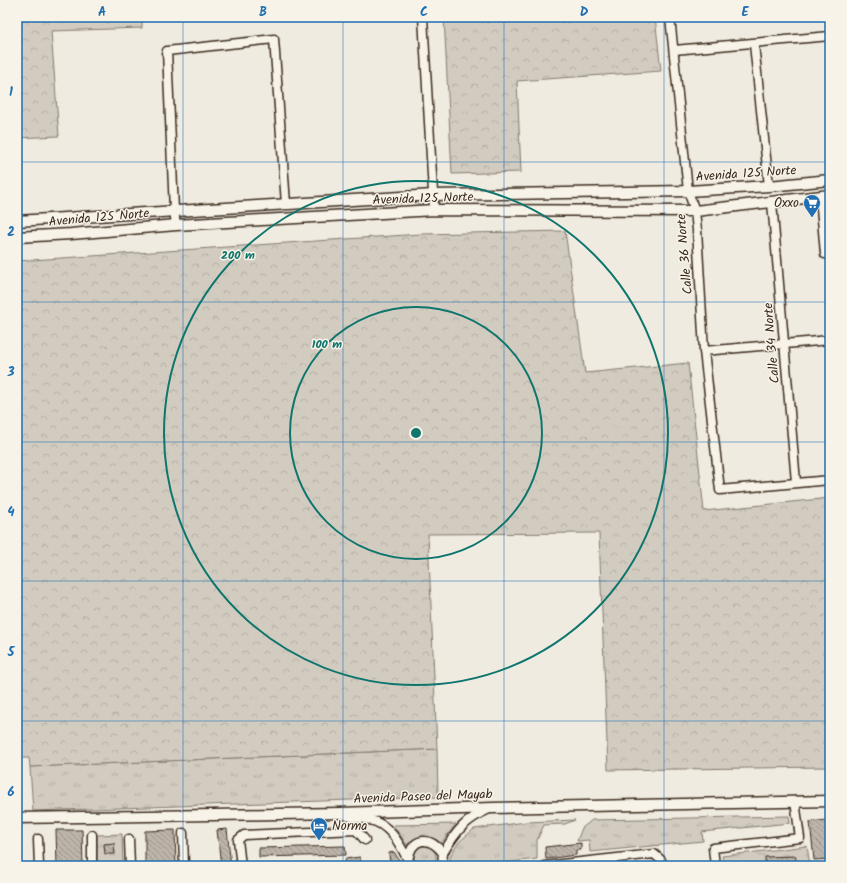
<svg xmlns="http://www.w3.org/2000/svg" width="847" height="883" viewBox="0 0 847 883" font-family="Kalam,sans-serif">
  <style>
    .grass { fill: url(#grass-tufts); stroke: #867a6f }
    .forest { fill: url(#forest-crowns); stroke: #867a6f }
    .building { fill: url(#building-back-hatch); stroke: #3b2a1e }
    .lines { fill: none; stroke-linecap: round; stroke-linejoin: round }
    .minor-casing { stroke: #3b2a1e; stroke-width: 11 }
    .major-casing { stroke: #3b2a1e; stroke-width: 13 }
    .minor { stroke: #f7f3e8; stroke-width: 8 }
    .major { stroke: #f7f3e8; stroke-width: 10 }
    .grid { fill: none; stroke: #1f6fb2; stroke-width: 1; stroke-opacity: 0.55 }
    .ring { fill: none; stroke: #0f766e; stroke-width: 2 }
    .labels { text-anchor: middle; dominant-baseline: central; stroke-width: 3; stroke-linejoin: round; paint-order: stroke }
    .street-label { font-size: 13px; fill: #3b2a1e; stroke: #f7f3e8 }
    .poi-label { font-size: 13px; fill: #3b2a1e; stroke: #f7f3e8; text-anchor: end }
    .centre { fill: #0f766e; stroke: #f7f3e8; stroke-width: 2 }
    .ring-label { font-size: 12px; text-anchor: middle; font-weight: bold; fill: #0f766e; stroke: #f7f3e8; stroke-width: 3; stroke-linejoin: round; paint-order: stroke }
    .neatline { fill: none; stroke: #1f6fb2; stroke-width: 1.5 }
    .grid-label { font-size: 13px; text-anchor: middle; font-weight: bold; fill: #1f6fb2 }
  </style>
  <defs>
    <pattern id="grass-tufts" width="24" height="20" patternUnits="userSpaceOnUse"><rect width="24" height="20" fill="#d1cbc0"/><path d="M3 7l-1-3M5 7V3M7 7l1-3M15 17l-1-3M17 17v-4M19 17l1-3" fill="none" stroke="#b4aea5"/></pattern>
    <pattern id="forest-crowns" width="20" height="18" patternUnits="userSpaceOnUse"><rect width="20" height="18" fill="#d1cbc0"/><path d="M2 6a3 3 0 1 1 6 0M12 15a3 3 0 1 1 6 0" fill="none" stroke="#b4aea5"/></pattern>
    <pattern id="building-back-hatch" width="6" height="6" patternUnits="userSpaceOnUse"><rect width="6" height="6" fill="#bdb5aa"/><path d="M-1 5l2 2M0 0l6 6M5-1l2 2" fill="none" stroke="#9b938a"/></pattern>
  </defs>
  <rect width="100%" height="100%" fill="#efebe0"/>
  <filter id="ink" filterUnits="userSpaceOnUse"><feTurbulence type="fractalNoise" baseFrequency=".025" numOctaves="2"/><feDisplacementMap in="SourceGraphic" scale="8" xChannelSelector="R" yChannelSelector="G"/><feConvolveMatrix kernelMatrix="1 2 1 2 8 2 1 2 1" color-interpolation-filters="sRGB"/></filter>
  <g filter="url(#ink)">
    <!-- grass -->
    <g class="grass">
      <polygon points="437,749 438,797 33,811 30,767"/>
      <polygon points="789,816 790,823 702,832 703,841 590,852 589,840 577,841 582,828 592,820"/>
      <polygon points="575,820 565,824 544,825 537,840 537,859 475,866 450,866 450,856 459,842 474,829 526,822"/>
      <path d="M456,824L441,843C427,836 420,835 407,845L393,825Z"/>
      <polygon points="122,834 123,866 97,866 97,835"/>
      <polygon points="807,846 810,866 724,866 722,856"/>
      <circle cx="425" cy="857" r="11"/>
    </g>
    <!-- forest -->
    <g class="forest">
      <polygon points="17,17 142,17 142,28 51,31 59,136 17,138"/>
      <polygon points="444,17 655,17 661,71 517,81 521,172 452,174"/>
      <polygon points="565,231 585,373 688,363 704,511 830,498 830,724 827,767 608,770 599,533 428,534 437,749 30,767 29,758 17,758 17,261 421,234"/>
    </g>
    <!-- building -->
    <g class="building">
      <polygon points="826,820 830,823 830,859 814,860 810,822"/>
      <polygon points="227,829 231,866 221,866 217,830"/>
      <polygon points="56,830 82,830 83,866 57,866"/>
      <polygon points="175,830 176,866 145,866 145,831"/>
      <polygon points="114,843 115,854 105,854 104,844"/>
      <polygon points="581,843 581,850 576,850 576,855 546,859 545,847"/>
      <polygon points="345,846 346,855 259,857 259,848"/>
      <polygon points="394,852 403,866 390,866 389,853"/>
      <polygon points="795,856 798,866 765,866 765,857"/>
      <polygon points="360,857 361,866 346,866 345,859"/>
    </g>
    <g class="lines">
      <defs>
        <g id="minor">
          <polyline points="423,17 434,210"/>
          <polyline points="670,17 688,191 695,211 697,230 704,351 720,490 830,480"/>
          <polyline points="754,44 769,186"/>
          <polyline points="674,50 830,36"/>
          <polyline points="820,196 825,254 830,253"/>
          <polyline points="772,202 796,482"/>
          <polyline points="176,225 174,210 167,51 274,39 286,204"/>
          <polyline points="704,351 830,340"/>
          <path d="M340,813C353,820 357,817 370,820C390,824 400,845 408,860"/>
          <polyline points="183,833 184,866"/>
          <polyline points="38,839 39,866"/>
          <polyline points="129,839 130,866"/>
          <path d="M443,853C457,830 465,820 489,809"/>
          <polyline points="92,866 92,835"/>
          <polyline points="241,866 238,840 244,835 356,830 365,840"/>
          <path d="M412,866L408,860C412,837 429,835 443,853L442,866"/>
          <polyline points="544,866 654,854 661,860 662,866"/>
          <polyline points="715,866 713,848 800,838 795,801"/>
        </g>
        <g id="major">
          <polyline points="17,221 433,195 688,191 769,186 830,180"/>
          <polyline points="17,237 71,234 176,225 434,210 695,211 830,195"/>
          <polyline points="17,818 340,813 493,808 830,801"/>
        </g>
      </defs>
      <!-- minor casing -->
      <use href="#minor" class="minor-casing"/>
      <!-- major casing -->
      <use href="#major" class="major-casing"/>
      <!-- minor -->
      <use href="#minor" class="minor"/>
      <!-- major -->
      <use href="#major" class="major"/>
    </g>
  </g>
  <!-- grid -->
  <path class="grid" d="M183,17V866M343,17V866M504,17V866M664,17V866M17,162H830M17,302H830M17,442H830M17,581H830M17,721H830"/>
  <!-- distance rings -->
  <g class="ring">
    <circle cx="416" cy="433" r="126"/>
    <circle cx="416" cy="433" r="252"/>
  </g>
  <!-- icons -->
  <defs>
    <symbol id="supermarket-pin" viewBox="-11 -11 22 30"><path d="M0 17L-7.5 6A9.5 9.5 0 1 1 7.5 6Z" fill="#1f6fb2" stroke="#f7f3e8"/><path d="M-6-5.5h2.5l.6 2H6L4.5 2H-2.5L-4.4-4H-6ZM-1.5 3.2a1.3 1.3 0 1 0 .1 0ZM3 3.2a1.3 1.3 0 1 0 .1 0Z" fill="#fff"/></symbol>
    <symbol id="hotel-pin" viewBox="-11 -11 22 30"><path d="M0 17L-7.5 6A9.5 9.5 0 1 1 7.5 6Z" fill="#1f6fb2" stroke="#f7f3e8"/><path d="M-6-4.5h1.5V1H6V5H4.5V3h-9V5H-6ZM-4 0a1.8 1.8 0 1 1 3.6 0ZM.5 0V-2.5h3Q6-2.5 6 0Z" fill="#fff"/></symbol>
  </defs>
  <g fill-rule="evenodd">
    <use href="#supermarket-pin" x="802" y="193" width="20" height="27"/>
    <use href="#hotel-pin" x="309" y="816" width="20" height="27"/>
  </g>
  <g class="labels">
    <!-- street labels -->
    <g class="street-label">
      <text transform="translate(746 174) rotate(-4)">Avenida 125 Norte</text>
      <text transform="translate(423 199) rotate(-2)">Avenida 125 Norte</text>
      <text transform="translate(99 218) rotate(-5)">Avenida 125 Norte</text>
      <text transform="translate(685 254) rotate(-95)">Calle 36 Norte</text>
      <text transform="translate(772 343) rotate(-95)">Calle 34 Norte</text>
      <text transform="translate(423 797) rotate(-2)">Avenida Paseo del Mayab</text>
    </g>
    <!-- poi labels -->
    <g class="poi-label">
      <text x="799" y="203">Oxxo</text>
      <text x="332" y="826" text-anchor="start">Norma</text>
    </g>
  </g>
  <circle cx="416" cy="433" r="6" class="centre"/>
  <g class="ring-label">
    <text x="238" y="259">200 m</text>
    <text x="327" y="348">100 m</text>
  </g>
  <!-- margin -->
  <rect width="847" height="883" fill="none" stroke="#f7f3e8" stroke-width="44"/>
  <rect x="22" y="22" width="803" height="839" class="neatline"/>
  <g class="grid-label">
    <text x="102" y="16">A</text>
    <text x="263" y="16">B</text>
    <text x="424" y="16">C</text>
    <text x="584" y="16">D</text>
    <text x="745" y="16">E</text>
    <text x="11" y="96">1</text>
    <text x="11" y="236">2</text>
    <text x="11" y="376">3</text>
    <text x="11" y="516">4</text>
    <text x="11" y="656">5</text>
    <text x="11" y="796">6</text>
  </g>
</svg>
